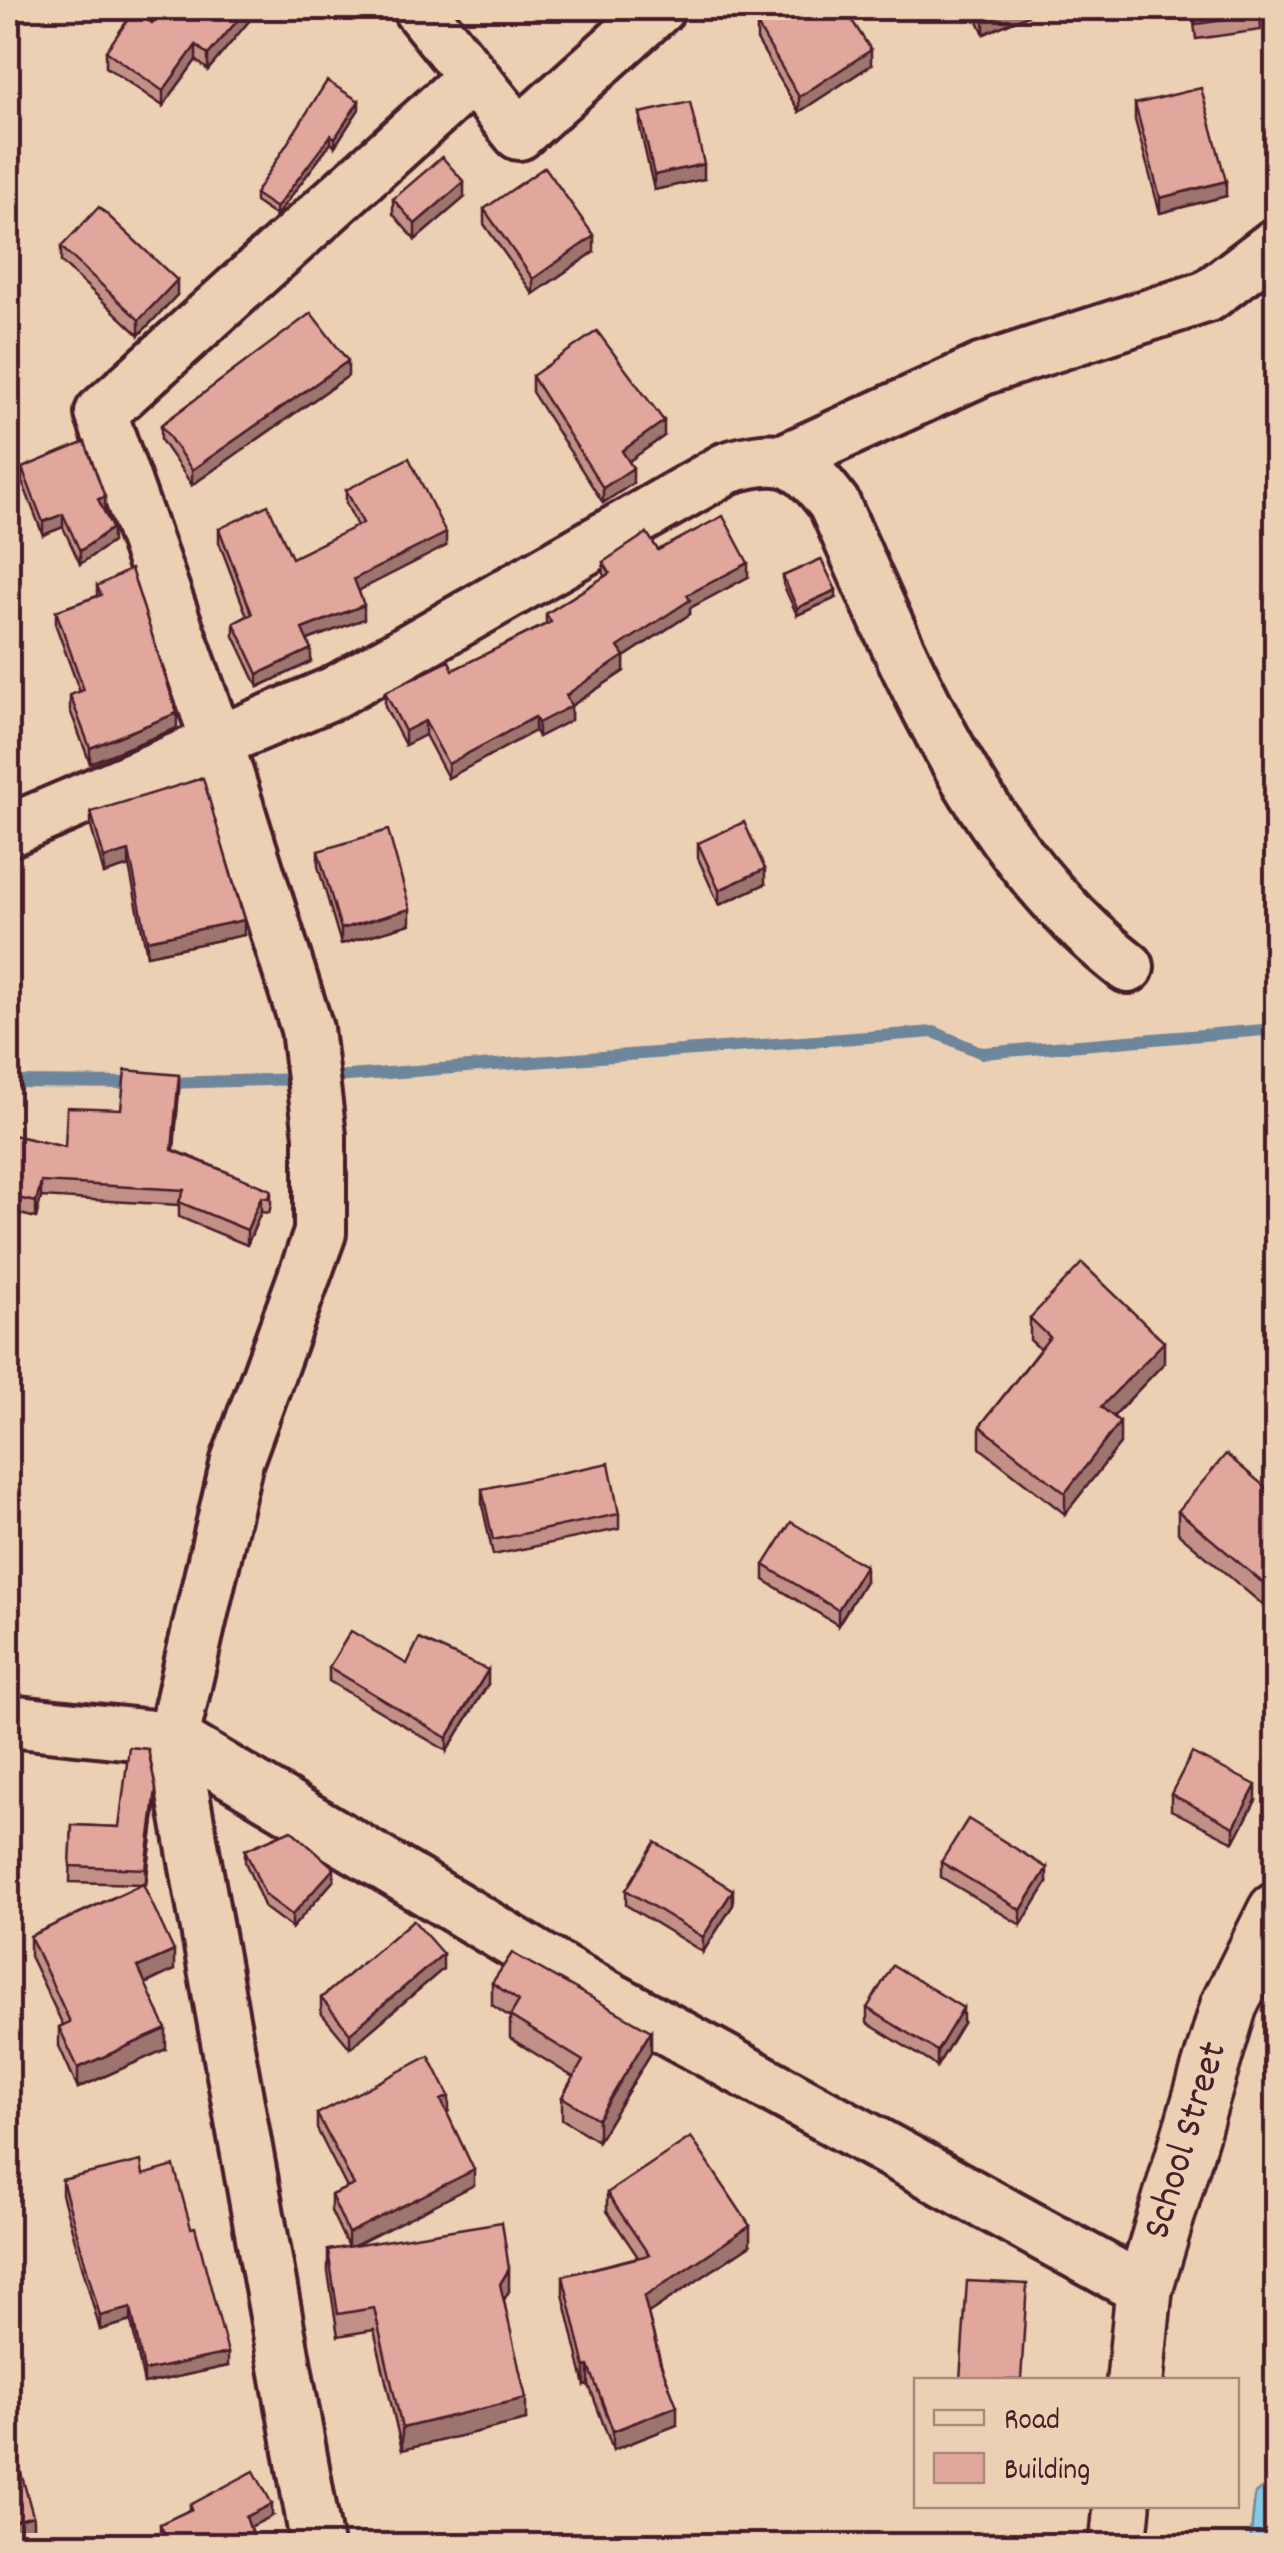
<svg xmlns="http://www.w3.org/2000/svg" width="1284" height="2553" viewBox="0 0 1284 2553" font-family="Dekko,sans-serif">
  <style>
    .water { fill: #84cbe5; stroke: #6d869b; stroke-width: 2.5 }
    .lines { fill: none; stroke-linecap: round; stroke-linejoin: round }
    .stream { stroke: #6d869b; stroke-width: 12 }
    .minor-casing { stroke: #4a1f2b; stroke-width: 58 }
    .tertiary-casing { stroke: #4a1f2b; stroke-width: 62 }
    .minor { stroke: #ecd0b3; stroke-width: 50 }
    .tertiary { stroke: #ecd0b3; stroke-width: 55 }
    .wall { fill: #c29087; stroke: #4a1f2b; stroke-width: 2.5 }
    .shaded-wall { fill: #9e756e; stroke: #4a1f2b; stroke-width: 2.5 }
    .building { fill: #e1a79d; stroke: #4a1f2b; stroke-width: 2.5 }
    .labels { text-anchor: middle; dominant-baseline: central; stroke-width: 8; stroke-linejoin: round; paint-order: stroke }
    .street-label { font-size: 40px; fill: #4a1f2b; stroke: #ecd0b3 }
  </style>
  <rect width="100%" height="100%" fill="#ecd0b3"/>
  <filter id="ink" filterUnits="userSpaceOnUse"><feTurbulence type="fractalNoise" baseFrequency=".01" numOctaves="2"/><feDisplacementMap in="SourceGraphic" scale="20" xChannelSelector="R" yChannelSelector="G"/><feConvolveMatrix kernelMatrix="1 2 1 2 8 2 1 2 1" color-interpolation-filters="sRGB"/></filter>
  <g filter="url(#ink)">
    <!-- water -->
    <polygon class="water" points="1268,2484 1276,2484 1276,2545 1250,2545 1255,2494"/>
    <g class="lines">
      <!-- stream -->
      <g class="stream">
        <polyline points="321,1078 934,1032 982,1053 1276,1029"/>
        <polyline points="8,1082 141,1083"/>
        <polyline points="166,1083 301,1079"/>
      </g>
      <defs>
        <g id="minor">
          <polyline points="418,8 519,134 659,8"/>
          <polyline points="786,459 983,369 1208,296 1276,244"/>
          <path d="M8,831L335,692L727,468C781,451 800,458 834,504C909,673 978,851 1128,967"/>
          <polyline points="8,1721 173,1738 565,1973 1144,2290"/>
          <polyline points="317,2546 173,1738 237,1461 320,1233 320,1136 307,1029 218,744 101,413 473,77"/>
        </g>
        <g id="tertiary">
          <polyline points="1135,2380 1144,2290 1229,2005 1276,1911"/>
          <polyline points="1118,2546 1122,2506"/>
        </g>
      </defs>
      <!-- minor casing -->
      <use href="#minor" class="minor-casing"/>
      <!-- tertiary casing -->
      <use href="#tertiary" class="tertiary-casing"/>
      <!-- minor -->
      <use href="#minor" class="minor"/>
      <!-- tertiary -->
      <use href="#tertiary" class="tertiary"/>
    </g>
    <!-- wall -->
    <g class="wall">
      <polygon points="254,8 254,15 208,70 196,60 163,106 106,67 106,51"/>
      <polygon points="972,8 1044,8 984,34"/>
      <polygon points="1192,8 1260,8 1261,30 1196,39"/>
      <polygon points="757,25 871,65 799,112 757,40"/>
      <polygon points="1135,104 1226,196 1160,213 1135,120"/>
      <polygon points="359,109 335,146 331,143 276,216 255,202 255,194"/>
      <polygon points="640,113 704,179 654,190 640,128"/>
      <polygon points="464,198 415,240 393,214 393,199"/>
      <polygon points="484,209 594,252 533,294 484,224"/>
      <polygon points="61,247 177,295 139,335 61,262"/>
      <polygon points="348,376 192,485 161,440 161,425"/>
      <polygon points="532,376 664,436 629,461 633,483 603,503 532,392"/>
      <polygon points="22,468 105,510 103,510 112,542 80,564 63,527 43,535 22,481"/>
      <polygon points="346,490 446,546 359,590 364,619 308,640 311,662 258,687 234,636 234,623 247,616 219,542 219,529 292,558 357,526 346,503"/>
      <polygon points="658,550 748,577 690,608 690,614 624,657 624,671 571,706 571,720 538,737 535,731 448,778 425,735 405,745 385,707 385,692 453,670 546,624 546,614 604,577 603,562"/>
      <polygon points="783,576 836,598 797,615 783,584"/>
      <polygon points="97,586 177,728 90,763 70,710 70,695 80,692 56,626 56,611 97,596"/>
      <polygon points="91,812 244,935 147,955 129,866 104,874 91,827"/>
      <polygon points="698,843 765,884 719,905 698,858"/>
      <polygon points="318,851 410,924 341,944 318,866"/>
      <polygon points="179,1090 174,1150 271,1190 271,1205 269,1213 261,1212 247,1245 179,1217 179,1205 41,1197 36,1218 8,1211 8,1134 65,1147 121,1109"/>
      <polygon points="1030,1318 1164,1363 1113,1417 1120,1444 1065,1514 980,1448 980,1426 1040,1349 1030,1340"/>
      <polygon points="482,1489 619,1514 619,1529 493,1555 482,1504"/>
      <polygon points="1276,1496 1276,1590 1263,1605 1178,1533 1178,1511"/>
      <polygon points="764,1565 865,1581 838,1625 764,1580"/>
      <polygon points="407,1664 488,1684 447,1751 329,1681 329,1667"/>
      <polygon points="1171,1794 1256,1800 1234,1842 1171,1810"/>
      <polygon points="156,1804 146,1884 143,1884 174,1970 145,1984 166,2049 78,2088 59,2046 59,2027 63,2025 30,1956 30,1936 142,1884 70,1882 72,1825 119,1827"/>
      <polygon points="245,1850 334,1880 292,1928 265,1908 245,1862"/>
      <polygon points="941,1862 1047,1883 1021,1925 941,1877"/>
      <polygon points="626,1890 733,1905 703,1952 626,1905"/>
      <polygon points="443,1969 350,2048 321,2013 321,1998"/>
      <polygon points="492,1983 651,2053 598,2141 562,2119 562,2097 573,2077 510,2038 510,2017 492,2005"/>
      <polygon points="867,2008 963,2023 937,2066 867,2023"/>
      <polygon points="449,2111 446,2112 474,2185 353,2246 509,2291 504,2300 526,2420 402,2450 374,2330 338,2336 328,2272 328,2250 348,2247 331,2211 331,2195 347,2188 317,2129 317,2114"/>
      <polygon points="143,2175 228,2366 144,2384 131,2321 100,2330 62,2194 62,2180"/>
      <polygon points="607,2193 750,2245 648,2313 677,2425 613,2450 589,2385 585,2386 563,2294 563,2276 638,2257 607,2211"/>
      <polygon points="190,2505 272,2516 250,2527 256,2546 164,2546 160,2535 160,2524 190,2510"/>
    </g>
    <!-- shaded-wall -->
    <g class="shaded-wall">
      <polygon points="248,8 254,8 254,15 208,70 208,55"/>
      <polygon points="1010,8 1044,8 984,34 984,19"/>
      <polygon points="196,45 196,60 163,106 163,91"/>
      <polygon points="871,50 871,65 799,112 799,97"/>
      <polygon points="359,101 359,109 335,146 335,138"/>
      <polygon points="331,135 331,143 276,216 276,208"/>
      <polygon points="704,164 704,179 654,190 654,175"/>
      <polygon points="1226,181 1226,196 1160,213 1160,198"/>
      <polygon points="464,182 464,198 415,240 415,224"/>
      <polygon points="594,236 594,252 533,294 533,279"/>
      <polygon points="177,280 177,295 139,335 139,320"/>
      <polygon points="348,361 348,376 192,485 192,470"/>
      <polygon points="664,421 664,436 622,466 622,451"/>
      <polygon points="633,468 633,483 603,503 603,488"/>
      <polygon points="105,497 105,510 98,512 98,499"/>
      <polygon points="63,514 63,527 43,535 43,522"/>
      <polygon points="112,528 112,542 80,564 80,551"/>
      <polygon points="446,533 446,546 354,593 354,579"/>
      <polygon points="748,563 748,577 690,608 690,614 624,657 624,671 571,706 571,720 538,737 538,723 618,647 687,595"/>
      <polygon points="836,590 836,598 797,615 797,608"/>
      <polygon points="364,605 364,619 302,642 302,629"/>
      <polygon points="311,649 311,662 258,687 258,674"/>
      <polygon points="177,713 177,728 90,763 90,748"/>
      <polygon points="535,717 535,731 448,778 448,764"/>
      <polygon points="425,721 425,735 405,745 405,731"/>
      <polygon points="129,851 129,866 104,874 104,858"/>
      <polygon points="765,869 765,884 719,905 719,890"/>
      <polygon points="410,909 410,924 341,944 341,929"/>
      <polygon points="244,920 244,935 147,955 147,940"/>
      <polygon points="179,1075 179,1090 172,1165 172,1150"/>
      <polygon points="41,1182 41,1197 36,1218 36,1202"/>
      <polygon points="261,1197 261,1212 247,1245 247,1230"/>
      <polygon points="1164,1342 1164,1363 1101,1429 1101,1407"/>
      <polygon points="1120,1422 1120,1444 1065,1514 1065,1493"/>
      <polygon points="865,1566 865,1581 838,1625 838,1610"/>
      <polygon points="1276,1568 1276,1590 1263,1605 1263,1583"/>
      <polygon points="488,1670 488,1684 447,1751 447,1738"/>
      <polygon points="1256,1785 1256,1800 1234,1842 1234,1827"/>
      <polygon points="156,1789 156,1804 146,1884 146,1869"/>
      <polygon points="334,1868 334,1880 292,1928 292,1915"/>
      <polygon points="1047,1868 1047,1883 1021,1925 1021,1910"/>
      <polygon points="733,1890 733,1905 703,1952 703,1937"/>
      <polygon points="174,1951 174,1970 138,1987 138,1967"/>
      <polygon points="443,1954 443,1969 350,2048 350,2033"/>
      <polygon points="963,2008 963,2023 937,2066 937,2051"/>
      <polygon points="166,2029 166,2049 78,2088 78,2068"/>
      <polygon points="651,2031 651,2053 598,2141 598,2119"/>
      <polygon points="449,2096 449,2111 441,2116 441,2100"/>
      <polygon points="474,2170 474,2185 348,2249 348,2233"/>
      <polygon points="750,2226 750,2245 644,2316 644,2297"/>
      <polygon points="509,2269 509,2291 500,2306 500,2284"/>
      <polygon points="131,2308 131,2321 100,2330 100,2316"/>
      <polygon points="228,2353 228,2366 144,2384 144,2371"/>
      <polygon points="589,2366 589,2385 585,2386 585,2367"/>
      <polygon points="526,2398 526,2420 402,2450 402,2428"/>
      <polygon points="677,2406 677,2425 613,2450 613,2431"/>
      <polygon points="272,2504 272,2516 246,2529 246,2517"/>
      <polygon points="33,2516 33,2531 8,2538 8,2523"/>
    </g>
    <!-- building -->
    <g class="building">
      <polygon points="165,8 248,8 208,55 196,45 163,91 106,51 134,11 152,23"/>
      <polygon points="787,8 844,8 871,50 799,97 757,25"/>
      <polygon points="978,8 1010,8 984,19"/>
      <polygon points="1194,8 1260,8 1261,15 1196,24"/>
      <polygon points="327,81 359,101 335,138 331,135 276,208 255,194"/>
      <polygon points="1201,88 1226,181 1160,198 1135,104"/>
      <polygon points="690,102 704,164 654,175 640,113"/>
      <polygon points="442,157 464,182 415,224 393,199"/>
      <polygon points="545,167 594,236 533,279 484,209"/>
      <polygon points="99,207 177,280 139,320 61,247"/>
      <polygon points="311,313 348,361 192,470 161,425"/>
      <polygon points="597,331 664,421 622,451 633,468 603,488 532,376"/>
      <polygon points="85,442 105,497 98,499 112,528 80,551 63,514 43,522 22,468"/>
      <polygon points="409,458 446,533 354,579 364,605 302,629 311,649 258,674 234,623 252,614 219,529 268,505 292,558 363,523 346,490"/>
      <polygon points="723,516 748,563 687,595 690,600 618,647 624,656 566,695 571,706 538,723 535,717 448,764 425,721 405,731 385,692 449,661 453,670 551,622 546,614 610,573 603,562 647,533 658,550"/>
      <polygon points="821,559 836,590 797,608 783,576"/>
      <polygon points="131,569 177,713 90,748 70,695 84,690 56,611 101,595 97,586"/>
      <polygon points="203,778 244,920 147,940 129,851 104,858 91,812"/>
      <polygon points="744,822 765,869 719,890 698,843"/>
      <polygon points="388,830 410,909 341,929 318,851"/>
      <polygon points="125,1070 179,1075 172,1150 271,1190 269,1198 261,1197 247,1230 179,1202 184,1190 41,1182 36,1202 8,1196 8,1134 65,1147 67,1107 121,1109"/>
      <polygon points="1082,1263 1164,1342 1101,1407 1120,1422 1065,1493 980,1426 1050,1337 1030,1318"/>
      <polygon points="1226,1454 1276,1496 1276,1568 1263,1583 1178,1511"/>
      <polygon points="609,1463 619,1514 493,1540 482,1489"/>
      <polygon points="791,1522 865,1566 838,1610 764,1565"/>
      <polygon points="351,1631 407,1664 419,1639 488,1670 447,1738 329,1667"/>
      <polygon points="129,1747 148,1749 156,1789 146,1869 70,1866 72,1825 119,1827"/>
      <polygon points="1192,1753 1256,1785 1234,1827 1171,1794"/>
      <polygon points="968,1819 1047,1868 1021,1910 941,1862"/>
      <polygon points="291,1830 334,1868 292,1915 265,1895 245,1850"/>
      <polygon points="655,1842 733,1890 703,1937 626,1890"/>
      <polygon points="143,1884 174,1951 138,1967 166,2029 78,2068 59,2027 70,2022 30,1936"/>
      <polygon points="413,1920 443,1954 350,2033 321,1998"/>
      <polygon points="512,1953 651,2031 598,2119 562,2097 583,2061 510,2016 519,2001 492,1983"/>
      <polygon points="893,1965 963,2008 937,2051 867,2008"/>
      <polygon points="429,2056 449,2096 441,2100 474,2170 348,2233 331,2195 354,2185 317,2114"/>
      <polygon points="691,2137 750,2226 644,2297 660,2362 677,2406 613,2431 589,2366 585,2367 563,2276 649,2255 607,2193"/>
      <polygon points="141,2161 143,2175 174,2166 191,2228 195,2227 228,2353 144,2371 131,2308 100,2316 62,2180"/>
      <polygon points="502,2222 509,2269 500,2284 526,2398 402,2428 374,2308 338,2314 328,2250"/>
      <polygon points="967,2281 1027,2284 1021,2380 960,2380"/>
      <polygon points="8,2426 33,2516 8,2523"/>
      <polygon points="254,2471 272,2504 246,2517 256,2546 170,2546 160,2524 192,2509 190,2505"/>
      <polygon points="474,2537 477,2546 447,2546"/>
    </g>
  </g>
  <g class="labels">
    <!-- street labels -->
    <g class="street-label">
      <text transform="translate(1188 2141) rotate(-73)">School Street</text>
    </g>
  </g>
  <!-- margin -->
  <rect width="1284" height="2553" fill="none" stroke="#ecd0b3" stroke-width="40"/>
  <rect x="20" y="20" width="1244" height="2513" fill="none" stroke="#4a1f2b" stroke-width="4" filter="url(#ink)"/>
  <!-- legend -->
  <rect x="914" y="2378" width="325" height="130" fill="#ecd0b3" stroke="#ab897d" stroke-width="2.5"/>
  <rect x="934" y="2410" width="50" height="15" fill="#ecd0b3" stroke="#ab897d" stroke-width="2.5"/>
  <text x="1004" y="2428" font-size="30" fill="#4a1f2b">Road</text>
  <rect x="934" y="2453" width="50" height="30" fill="#e1a79d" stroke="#ab897d" stroke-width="2.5"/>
  <text x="1004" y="2478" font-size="30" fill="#4a1f2b">Building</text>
</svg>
